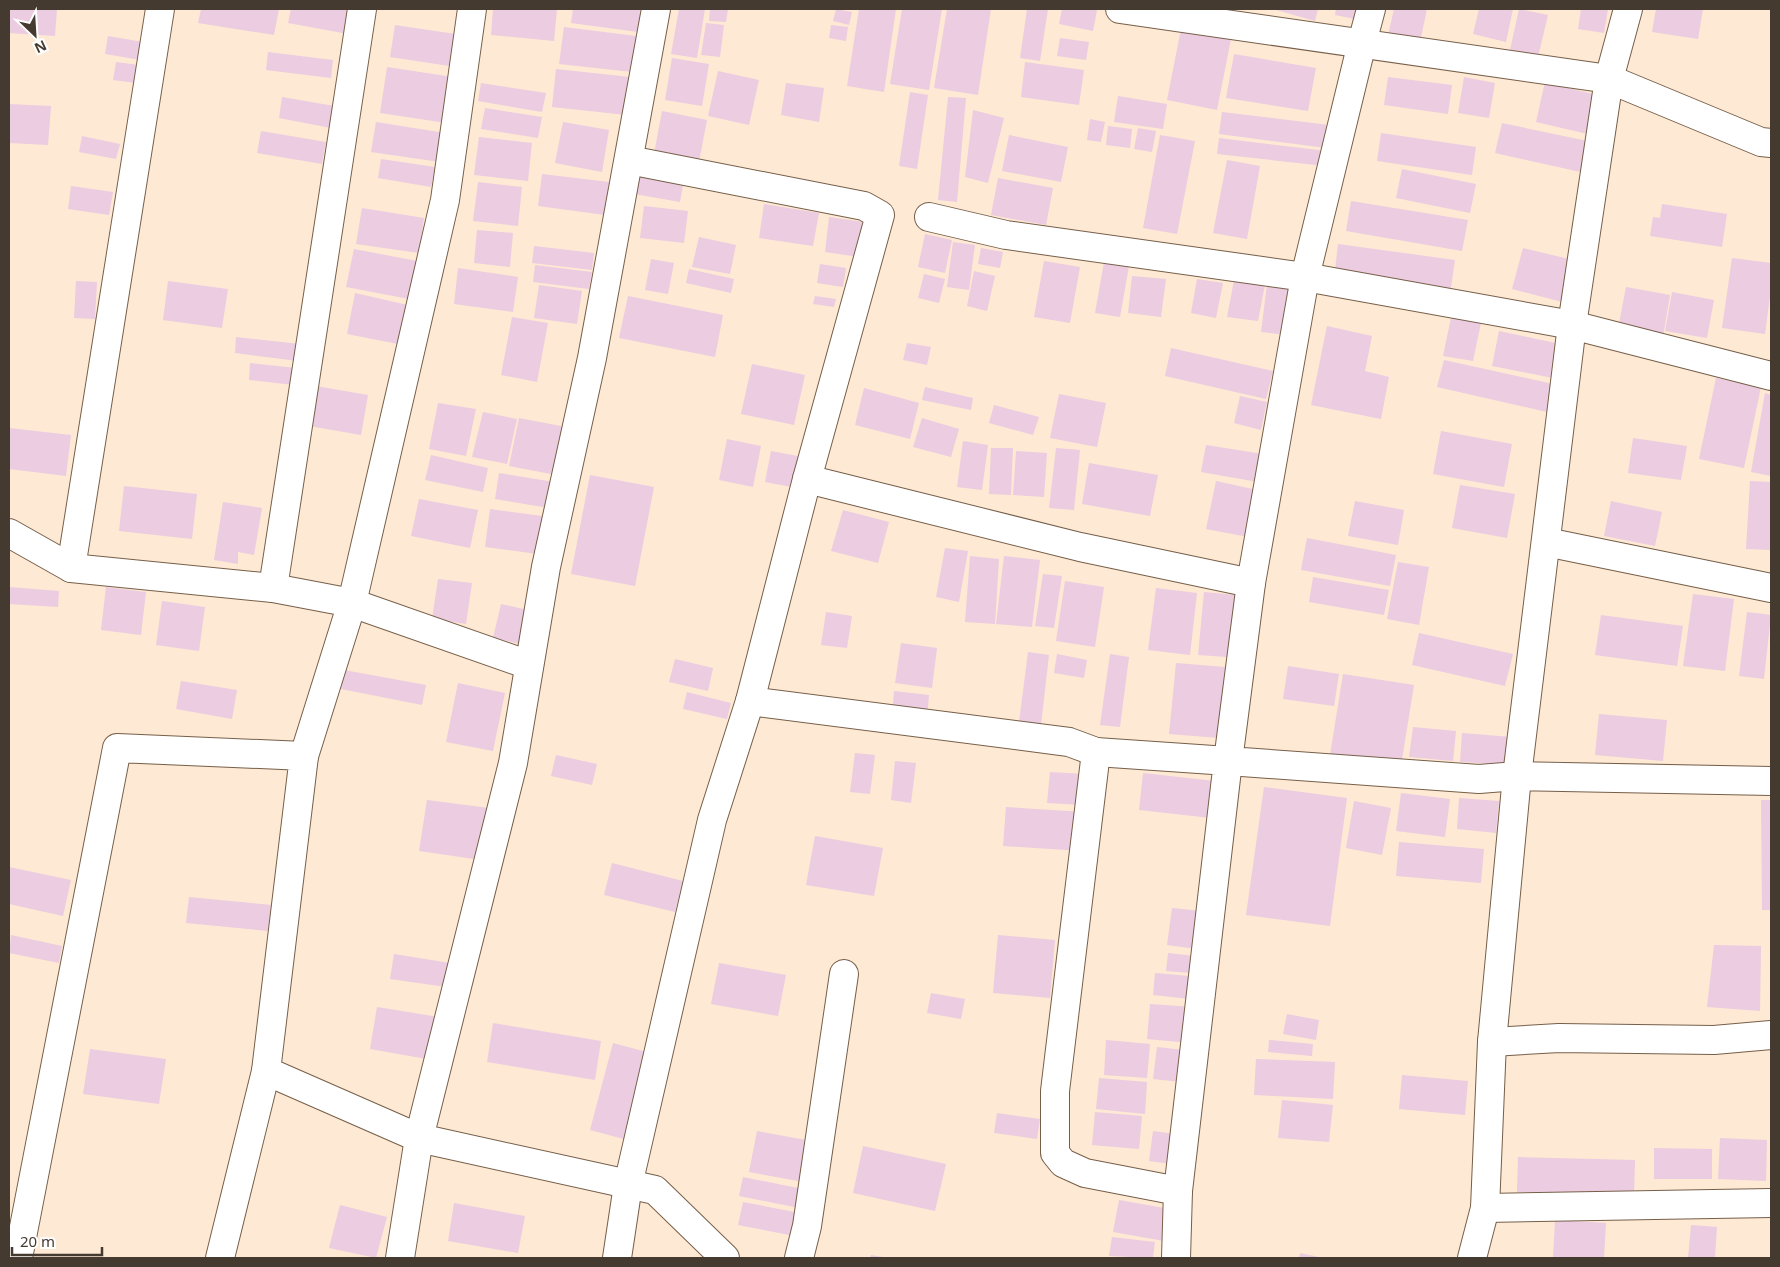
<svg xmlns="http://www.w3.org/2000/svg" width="1780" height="1267" viewBox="0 0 1780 1267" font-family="'Noto Sans',sans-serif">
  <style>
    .building { fill: #eccce0 }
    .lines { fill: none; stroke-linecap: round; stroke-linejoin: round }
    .minor-casing { stroke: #765f49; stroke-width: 30 }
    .minor { stroke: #fff; stroke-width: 28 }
  </style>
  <rect width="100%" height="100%" fill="#fee9d4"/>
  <!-- building -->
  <g class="building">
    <polygon points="9,9 57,9 55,36 9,33"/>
    <polygon points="201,9 279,9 274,35 198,23"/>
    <polygon points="291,9 338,9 352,11 348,34 288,23"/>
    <polygon points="493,9 557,9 554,41 491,35"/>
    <polygon points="573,9 641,9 638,32 571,23"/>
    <polygon points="679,9 705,9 697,58 671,54"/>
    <polygon points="710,9 728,9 726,22 709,21"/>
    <polygon points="836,9 852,12 849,25 833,21"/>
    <polygon points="859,9 896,9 884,92 847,86"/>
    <polygon points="902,9 942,9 929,90 890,84"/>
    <polygon points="947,9 991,9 978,95 934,88"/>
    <polygon points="1027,9 1048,9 1040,61 1020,58"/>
    <polygon points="1062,9 1097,10 1093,31 1059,24"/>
    <polygon points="1273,9 1318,9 1315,21"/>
    <polygon points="1336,9 1357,9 1355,19 1335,15"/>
    <polygon points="1394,9 1427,9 1420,42 1388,35"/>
    <polygon points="1479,9 1513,9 1506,42 1473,34"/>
    <polygon points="1519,9 1548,15 1538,57 1510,50"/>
    <polygon points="1581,9 1608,9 1604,33 1578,29"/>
    <polygon points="1656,9 1703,9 1698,39 1652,32"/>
    <polygon points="706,23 724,25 720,57 701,55"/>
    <polygon points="395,25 462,35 456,67 390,57"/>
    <polygon points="831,25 848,27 846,41 829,38"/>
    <polygon points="564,27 636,36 632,72 559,64"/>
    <polygon points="1181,29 1231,39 1217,110 1167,100"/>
    <polygon points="108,36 143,42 141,60 105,54"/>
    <polygon points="1060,38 1089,42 1086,60 1057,56"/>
    <polygon points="268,52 333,60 331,78 266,70"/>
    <polygon points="1234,54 1316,68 1308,111 1226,98"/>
    <polygon points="672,58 709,64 702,106 665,100"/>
    <polygon points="116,62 139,65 136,83 113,80"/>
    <polygon points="1025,62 1084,70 1079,105 1021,97"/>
    <polygon points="387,67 453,77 446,123 380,113"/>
    <polygon points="556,69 630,77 626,115 552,107"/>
    <polygon points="718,71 759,80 749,125 708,116"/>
    <polygon points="1388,77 1452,85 1448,114 1384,105"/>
    <polygon points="1464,77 1495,83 1489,118 1458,113"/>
    <polygon points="1545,82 1601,96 1592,135 1536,122"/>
    <polygon points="481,83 546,93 542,112 478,101"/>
    <polygon points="786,83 824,88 819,122 781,115"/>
    <polygon points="910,92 928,95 917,169 899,166"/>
    <polygon points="1118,96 1167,104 1163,129 1114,122"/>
    <polygon points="282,97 340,107 336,129 279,118"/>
    <polygon points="948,97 966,98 957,202 938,200"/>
    <polygon points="9,104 51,106 48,145 9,143"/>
    <polygon points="485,108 542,117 538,138 481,129"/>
    <polygon points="973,110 1004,118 988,183 965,177"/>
    <polygon points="662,111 707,120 699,162 654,154"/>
    <polygon points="1222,112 1329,125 1326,148 1219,134"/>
    <polygon points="1090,119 1105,122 1101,142 1087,140"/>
    <polygon points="376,122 445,133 440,162 371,152"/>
    <polygon points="563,122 609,130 602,172 555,163"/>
    <polygon points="1502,123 1592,142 1585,173 1495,153"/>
    <polygon points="1108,126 1132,129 1130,148 1106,145"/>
    <polygon points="1138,128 1156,131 1152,152 1134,149"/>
    <polygon points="261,131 326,142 322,164 257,153"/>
    <polygon points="1381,133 1476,147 1472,175 1377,161"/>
    <polygon points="1009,135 1068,147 1061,182 1002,171"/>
    <polygon points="1160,135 1195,141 1177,234 1143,228"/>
    <polygon points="82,136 120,144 116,159 79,152"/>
    <polygon points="479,137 532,143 528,181 474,175"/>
    <polygon points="1219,138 1327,151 1325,166 1217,154"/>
    <polygon points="381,159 435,167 431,187 378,178"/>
    <polygon points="1227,160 1260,166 1247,239 1213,233"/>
    <polygon points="640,161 686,169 680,202 634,194"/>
    <polygon points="1402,169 1476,184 1470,213 1396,198"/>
    <polygon points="542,174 609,182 605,215 538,206"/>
    <polygon points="998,178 1053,188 1046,225 991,215"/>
    <polygon points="478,182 522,187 518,226 473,221"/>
    <polygon points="71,186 113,192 109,215 68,209"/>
    <polygon points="1351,201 1468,220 1462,251 1346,231"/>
    <polygon points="764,204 819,213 813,246 759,238"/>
    <polygon points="1662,204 1727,214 1722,247 1650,236 1653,217 1660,218"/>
    <polygon points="644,206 688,211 684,243 640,238"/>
    <polygon points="362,208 424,218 419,253 356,244"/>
    <polygon points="829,217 864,222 859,257 825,252"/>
    <polygon points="477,230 513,233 510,267 474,263"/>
    <polygon points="925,234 952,240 945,273 918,267"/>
    <polygon points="699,237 736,245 730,274 692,267"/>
    <polygon points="953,242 975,245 969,290 947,287"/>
    <polygon points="1338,244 1455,260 1450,294 1334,279"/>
    <polygon points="534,246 594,253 592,270 532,263"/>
    <polygon points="981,248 1003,252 1000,268 978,264"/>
    <polygon points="1523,248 1573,260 1562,302 1512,289"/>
    <polygon points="354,249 417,261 409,299 346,287"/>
    <polygon points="1732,258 1771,263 1771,289 1765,334 1722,328"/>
    <polygon points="651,259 674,263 668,294 645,290"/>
    <polygon points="1044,261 1080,267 1070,323 1034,317"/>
    <polygon points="1104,262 1129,266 1120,317 1095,313"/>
    <polygon points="820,264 846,268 843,287 817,283"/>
    <polygon points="535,265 592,272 589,289 533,282"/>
    <polygon points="458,268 518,277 513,312 454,304"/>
    <polygon points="689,269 734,279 731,293 686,283"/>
    <polygon points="974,271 995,276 987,311 967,306"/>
    <polygon points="924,274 945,279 939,303 918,298"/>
    <polygon points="1132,276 1166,279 1161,317 1128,313"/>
    <polygon points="1197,279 1223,283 1216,318 1191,313"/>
    <polygon points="1234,280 1265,285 1258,321 1227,317"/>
    <polygon points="76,281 97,282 95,319 74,318"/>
    <polygon points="168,281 228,289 222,328 163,320"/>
    <polygon points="1267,284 1293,287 1286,335 1261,332"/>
    <polygon points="539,285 582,291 577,324 534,318"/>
    <polygon points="1626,287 1670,295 1663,337 1618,329"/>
    <polygon points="1672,292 1714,300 1707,338 1665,331"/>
    <polygon points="355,293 412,306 403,345 347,334"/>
    <polygon points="628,296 723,315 715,357 619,338"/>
    <polygon points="815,296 836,299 834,307 813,304"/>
    <polygon points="1452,313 1482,318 1473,361 1443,356"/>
    <polygon points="512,317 548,323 537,382 501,375"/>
    <polygon points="1327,326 1372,336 1365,371 1389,377 1381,419 1311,405"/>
    <polygon points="1499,331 1560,344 1553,378 1492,366"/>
    <polygon points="236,337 300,344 298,361 235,353"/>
    <polygon points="907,343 931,347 927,365 903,360"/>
    <polygon points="1171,348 1273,371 1266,399 1165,376"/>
    <polygon points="1444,360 1553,384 1547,412 1437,387"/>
    <polygon points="250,363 296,368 294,385 249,380"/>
    <polygon points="752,364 805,375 794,425 741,414"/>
    <polygon points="1716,378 1761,387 1744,468 1699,459"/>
    <polygon points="316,386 368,395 361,435 309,426"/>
    <polygon points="925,387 973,398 971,410 922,400"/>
    <polygon points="864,388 919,403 910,439 855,425"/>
    <polygon points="1765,393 1771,395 1771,476 1751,472"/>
    <polygon points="1059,394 1106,403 1097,447 1050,438"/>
    <polygon points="1240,396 1267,402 1261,430 1234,423"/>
    <polygon points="438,403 476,409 466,456 429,449"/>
    <polygon points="994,405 1039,417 1033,435 989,423"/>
    <polygon points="483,412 517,419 507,464 472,457"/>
    <polygon points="519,418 566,427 556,475 509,466"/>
    <polygon points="922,418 959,429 951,457 913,447"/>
    <polygon points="9,428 71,435 66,476 9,469"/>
    <polygon points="1441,431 1512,444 1504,487 1433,474"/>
    <polygon points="1633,438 1687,446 1681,480 1628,473"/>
    <polygon points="727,439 761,446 753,487 719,480"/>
    <polygon points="963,441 988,445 982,490 957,487"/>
    <polygon points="1206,445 1263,454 1258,482 1201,472"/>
    <polygon points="991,448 1013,448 1011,495 989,494"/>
    <polygon points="1056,448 1080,450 1074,510 1049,508"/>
    <polygon points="771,451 803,457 797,488 765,482"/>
    <polygon points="1016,451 1047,453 1044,497 1013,495"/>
    <polygon points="431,455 488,468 483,492 425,480"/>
    <polygon points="1089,463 1158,475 1150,516 1082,504"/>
    <polygon points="499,473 554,482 549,508 495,499"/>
    <polygon points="590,475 654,487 635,586 571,574"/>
    <polygon points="1216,481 1257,490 1248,537 1206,529"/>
    <polygon points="1750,481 1771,482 1771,550 1746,549"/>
    <polygon points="1460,485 1515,494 1507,538 1452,528"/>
    <polygon points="124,486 197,494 192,539 119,531"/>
    <polygon points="419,499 478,510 470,548 411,536"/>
    <polygon points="1355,501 1404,510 1398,545 1348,536"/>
    <polygon points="1611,501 1662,512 1655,546 1604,536"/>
    <polygon points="223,502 262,508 254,555 238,552 238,564 214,560"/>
    <polygon points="490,509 550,517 545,555 485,547"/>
    <polygon points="843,510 889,522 878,563 831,551"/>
    <polygon points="1307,538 1396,555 1390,586 1301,570"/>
    <polygon points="945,548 968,551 959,602 936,597"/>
    <polygon points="970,556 999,559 995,624 965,622"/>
    <polygon points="1004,556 1040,560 1032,627 996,624"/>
    <polygon points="1398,562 1429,567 1419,625 1387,619"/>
    <polygon points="1043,574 1062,576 1054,628 1035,626"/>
    <polygon points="1313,577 1389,590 1384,615 1309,602"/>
    <polygon points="438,579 472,583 466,624 432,619"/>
    <polygon points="1065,581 1104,587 1095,647 1056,641"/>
    <polygon points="9,587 59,591 58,607 9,604"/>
    <polygon points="106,587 146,592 141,635 101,630"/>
    <polygon points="1156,588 1197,593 1190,655 1148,650"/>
    <polygon points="1204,592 1247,596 1241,658 1198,655"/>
    <polygon points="1693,594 1734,599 1725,671 1683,666"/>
    <polygon points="162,601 205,607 199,651 156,645"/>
    <polygon points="501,604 528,610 520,644 493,638"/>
    <polygon points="826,612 852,616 847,648 821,645"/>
    <polygon points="1747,612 1771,615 1764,679 1739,676"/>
    <polygon points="1601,615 1683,626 1677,666 1595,655"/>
    <polygon points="1419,633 1513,654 1505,686 1412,665"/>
    <polygon points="901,643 937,648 932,688 895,683"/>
    <polygon points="1028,652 1049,655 1041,725 1019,722"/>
    <polygon points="1057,654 1087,660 1084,678 1054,673"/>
    <polygon points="1110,654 1129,657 1120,727 1100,725"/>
    <polygon points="675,659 713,668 708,691 669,682"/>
    <polygon points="1176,663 1225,667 1219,738 1169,734"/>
    <polygon points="1288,666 1339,674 1334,706 1283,699"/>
    <polygon points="344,670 426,685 422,705 341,689"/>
    <polygon points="1343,674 1414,685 1401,766 1330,755"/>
    <polygon points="181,681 237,690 232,719 176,709"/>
    <polygon points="458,683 505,693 493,751 446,742"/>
    <polygon points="894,691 929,695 927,719 892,715"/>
    <polygon points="687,692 731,703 727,719 683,709"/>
    <polygon points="1599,714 1667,720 1663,761 1595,755"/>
    <polygon points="1413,727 1456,731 1453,761 1409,757"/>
    <polygon points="1462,733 1512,737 1510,765 1460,762"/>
    <polygon points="855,753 875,755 870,794 850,792"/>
    <polygon points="556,755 597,764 592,785 551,776"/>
    <polygon points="895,761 916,763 911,803 891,800"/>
    <polygon points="1050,772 1085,774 1083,805 1047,803"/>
    <polygon points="1143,773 1215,781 1211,818 1139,810"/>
    <polygon points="1264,787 1347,798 1330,926 1246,915"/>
    <polygon points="1401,793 1450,799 1445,837 1396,831"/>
    <polygon points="1459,798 1499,801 1496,833 1457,829"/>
    <polygon points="427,800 489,808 481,860 419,851"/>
    <polygon points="1761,800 1771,800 1771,910 1762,910"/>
    <polygon points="1354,801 1391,808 1382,855 1346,848"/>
    <polygon points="1006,807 1084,812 1081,851 1003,846"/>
    <polygon points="815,836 883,848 874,896 806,885"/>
    <polygon points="1399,842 1484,849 1481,883 1396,876"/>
    <polygon points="612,863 683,881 675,912 604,895"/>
    <polygon points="9,867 71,880 63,916 9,904"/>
    <polygon points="189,897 271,905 268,931 186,923"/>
    <polygon points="1172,908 1202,911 1197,949 1167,945"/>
    <polygon points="11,935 62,946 59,963 9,953"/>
    <polygon points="998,935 1055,940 1050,998 993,993"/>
    <polygon points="1714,945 1761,946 1760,1011 1707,1007"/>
    <polygon points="1168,953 1204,957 1202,974 1166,971"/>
    <polygon points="394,954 450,963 446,987 390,979"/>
    <polygon points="719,963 786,975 778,1016 711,1004"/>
    <polygon points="1155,973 1201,977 1199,1000 1153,995"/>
    <polygon points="931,993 965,999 961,1019 927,1013"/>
    <polygon points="1150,1004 1193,1007 1190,1043 1147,1039"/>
    <polygon points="377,1007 445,1018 438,1061 370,1049"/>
    <polygon points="1287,1014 1319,1020 1316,1040 1283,1034"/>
    <polygon points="493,1023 601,1041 595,1080 487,1062"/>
    <polygon points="1106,1040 1150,1044 1147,1078 1104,1075"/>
    <polygon points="1269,1040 1313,1044 1312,1056 1268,1052"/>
    <polygon points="613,1043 654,1054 631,1141 590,1130"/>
    <polygon points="1157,1047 1184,1050 1181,1082 1153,1079"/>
    <polygon points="90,1049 166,1059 159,1104 83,1094"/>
    <polygon points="1256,1059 1335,1062 1333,1099 1254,1095"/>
    <polygon points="1402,1075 1468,1081 1465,1115 1399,1109"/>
    <polygon points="1099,1078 1147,1082 1145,1114 1096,1109"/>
    <polygon points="1282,1100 1333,1105 1329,1142 1278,1138"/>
    <polygon points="1095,1112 1142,1116 1139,1149 1092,1145"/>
    <polygon points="997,1113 1040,1119 1037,1139 994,1133"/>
    <polygon points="757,1131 817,1142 809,1183 749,1172"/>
    <polygon points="1153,1131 1182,1135 1178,1165 1149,1161"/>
    <polygon points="1720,1138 1767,1140 1766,1181 1718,1179"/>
    <polygon points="863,1146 946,1164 935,1211 853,1193"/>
    <polygon points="1654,1148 1712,1149 1712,1179 1654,1179"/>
    <polygon points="1518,1157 1635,1160 1634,1195 1517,1192"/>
    <polygon points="743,1177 808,1190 804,1209 739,1196"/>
    <polygon points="1119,1200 1170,1209 1164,1241 1113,1232"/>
    <polygon points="743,1202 805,1214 800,1237 738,1225"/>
    <polygon points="454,1203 525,1216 518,1253 448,1241"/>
    <polygon points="340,1205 387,1217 376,1258 329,1248"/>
    <polygon points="1555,1220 1606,1223 1604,1258 1553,1258"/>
    <polygon points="1691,1225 1717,1227 1715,1258 1688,1258"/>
    <polygon points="1112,1237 1155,1242 1153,1258 1109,1256"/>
    <polygon points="1300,1253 1319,1257 1319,1258 1299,1258"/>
    <polygon points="871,1255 883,1257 883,1258 870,1258"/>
  </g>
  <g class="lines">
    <defs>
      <g id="minor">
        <polyline points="656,9 592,358 546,567 513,763 419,1138 655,1190 725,1258"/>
        <polyline points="1120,9 1609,79 1572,325 1517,776 1479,779 1228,761 1251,583 1305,277 1362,43 1371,9"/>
        <polyline points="1628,9 1609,79 1761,142 1771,143"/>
        <polyline points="629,160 864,206 880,215 807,479 750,701"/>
        <polyline points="929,217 1006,235 1305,277 1572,325 1771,376"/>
        <polyline points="807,479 1080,547 1251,583"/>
        <polyline points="9,533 71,568 273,588 352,603 529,665"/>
        <polyline points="1546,542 1771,588"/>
        <polyline points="71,568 160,9"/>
        <polyline points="273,588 362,9"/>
        <polyline points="1096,752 1055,1091 1055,1153 1063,1163 1085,1173 1178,1191"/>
        <polyline points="304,756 352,603 445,200 472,9"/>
        <polyline points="1492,1042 1559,1038 1714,1040 1771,1035"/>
        <polyline points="1485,1208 1771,1203"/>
        <polyline points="18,1258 117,748 304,756 266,1071 419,1138 400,1258"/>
        <polyline points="220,1258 266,1071"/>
        <polyline points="617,1258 628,1185 712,820 750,701 1069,742 1096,752 1228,761 1178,1191 1176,1258"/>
        <polyline points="799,1258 807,1226 844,974"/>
        <polyline points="1472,1258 1485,1208 1492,1042 1517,776 1771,781"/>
      </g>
    </defs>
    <!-- minor casing -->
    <use href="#minor" class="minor-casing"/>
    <!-- minor -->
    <use href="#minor" class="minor"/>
  </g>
  <!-- border -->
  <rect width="1780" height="1267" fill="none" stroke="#453a30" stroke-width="20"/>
  <!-- north arrow -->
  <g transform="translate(35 35) rotate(155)" stroke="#ffffff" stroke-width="4" paint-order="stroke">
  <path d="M0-4L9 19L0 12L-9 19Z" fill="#453a30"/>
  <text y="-8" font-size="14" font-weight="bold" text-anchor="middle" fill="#453a30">N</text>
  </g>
  <!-- scale -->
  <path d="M12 1247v8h90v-8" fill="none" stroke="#453a30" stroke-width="2.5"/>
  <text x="20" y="1247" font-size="15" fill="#453a30" stroke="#ffffff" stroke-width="4" paint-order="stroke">20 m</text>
</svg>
